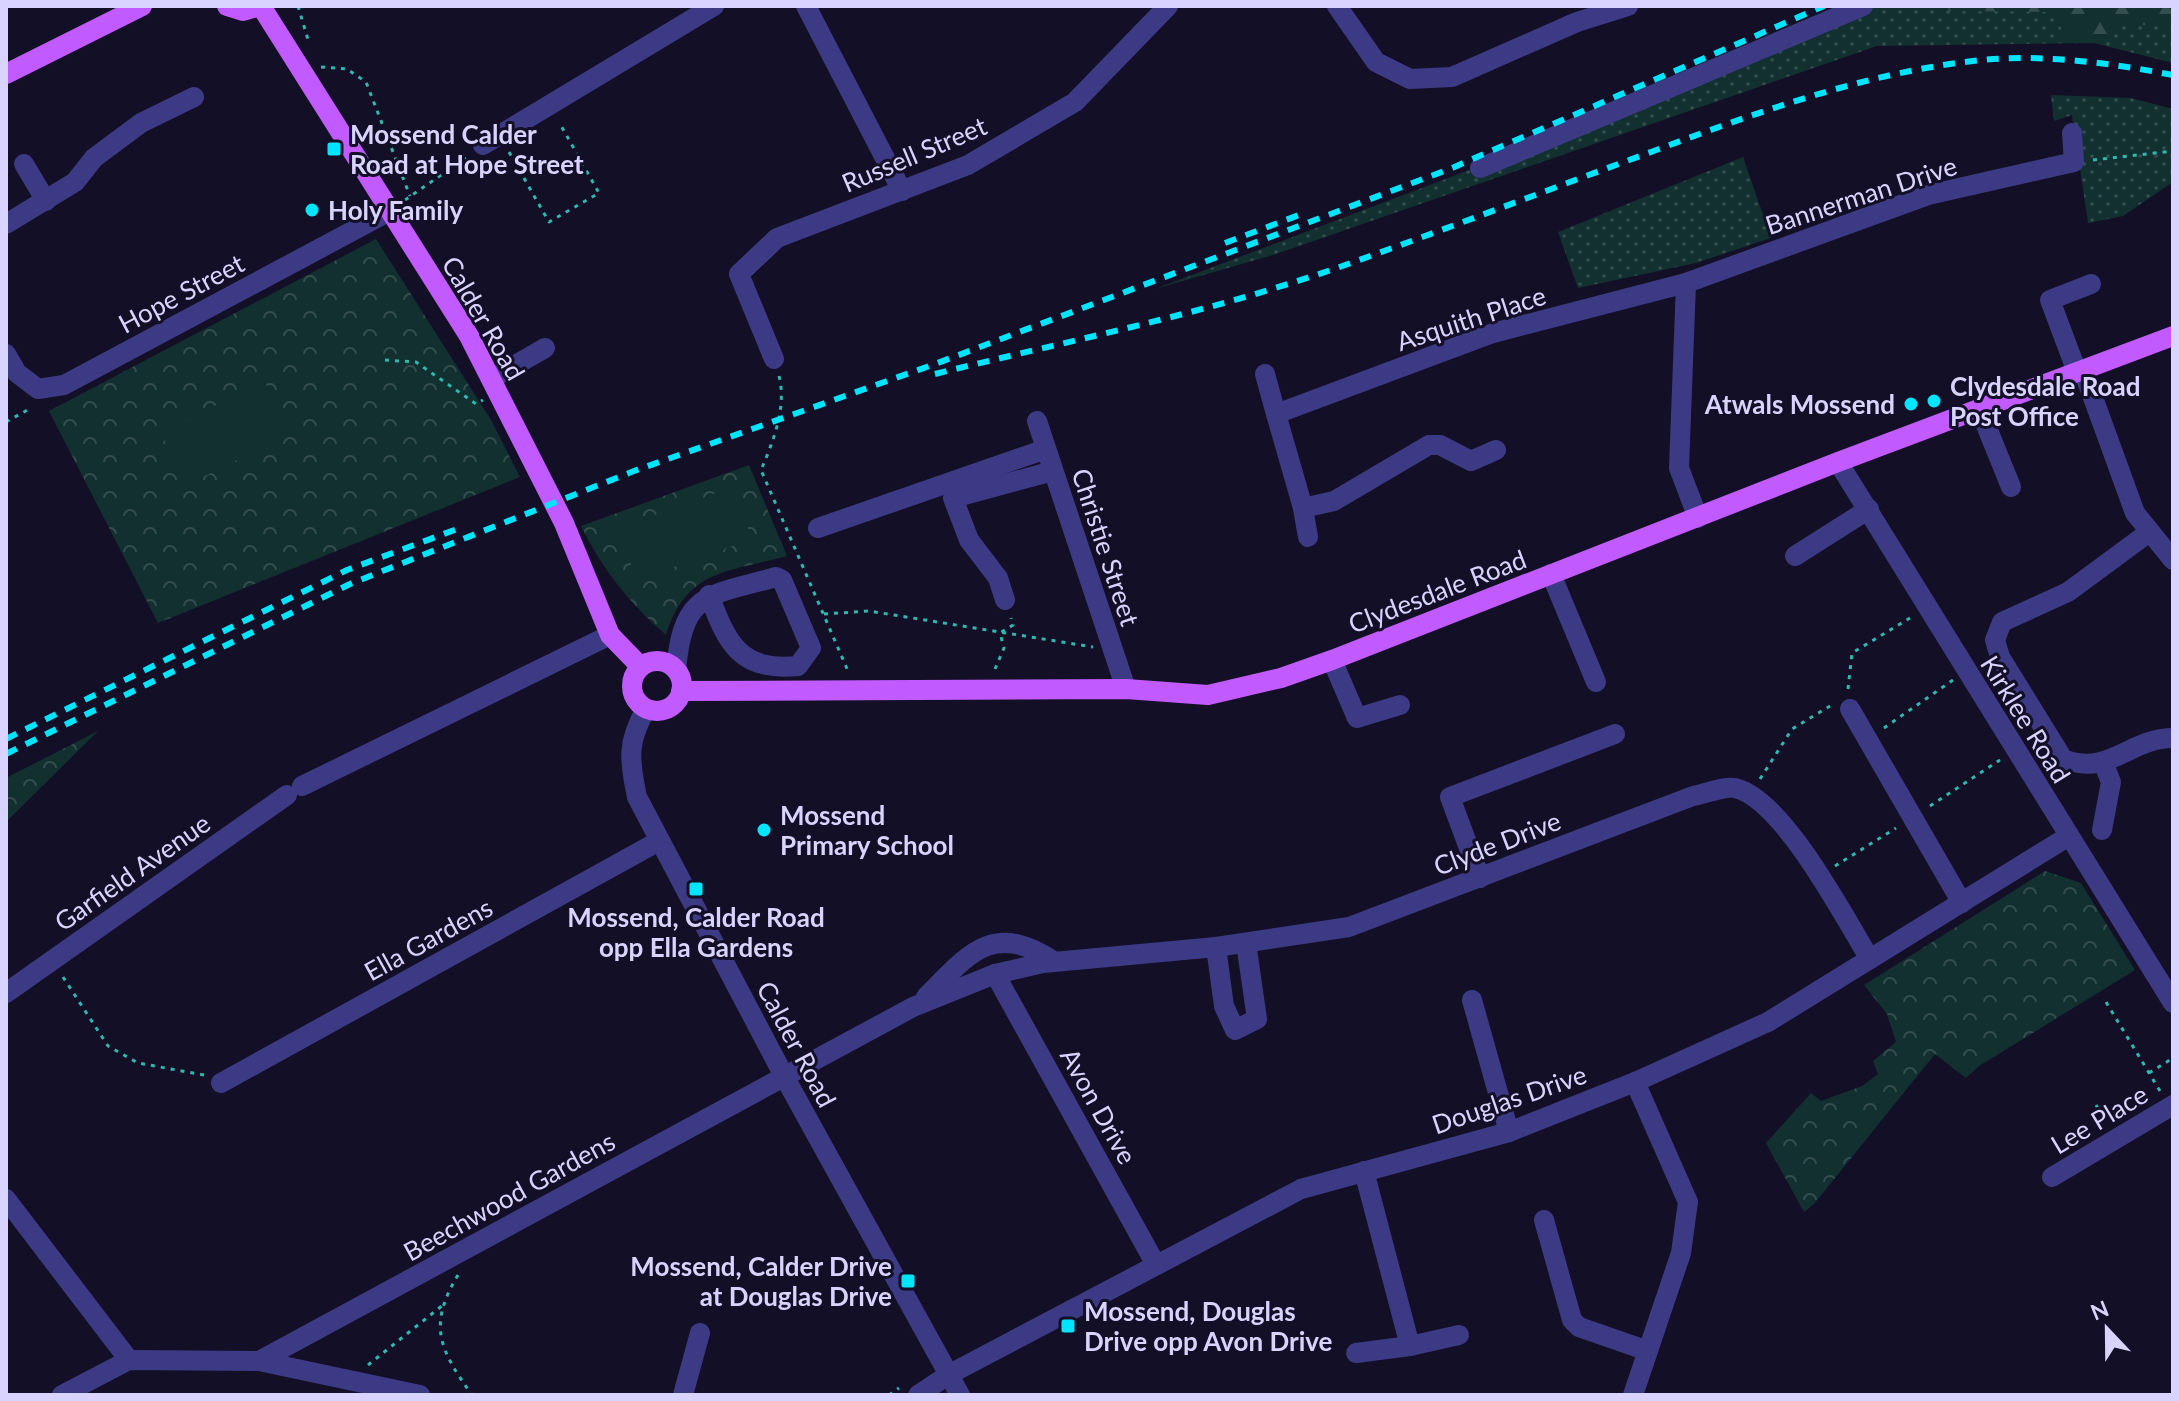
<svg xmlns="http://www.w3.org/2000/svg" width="2179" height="1401" viewBox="0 0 2179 1401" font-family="Lato,sans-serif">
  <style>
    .grass { fill: url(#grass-dots) }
    .forest { fill: url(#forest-firs) }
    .park { fill: url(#park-crowns) }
    .pitch { fill: #12302f }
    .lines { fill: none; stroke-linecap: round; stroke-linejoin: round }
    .path { stroke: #2fb8b0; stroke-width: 3; stroke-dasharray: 4 6; stroke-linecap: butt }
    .minor { stroke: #3d3a85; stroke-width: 20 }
    .major { stroke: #c25bff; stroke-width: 20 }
    .rail { stroke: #00e5ff; stroke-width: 6; stroke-dasharray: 12 10; stroke-linecap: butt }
    .poi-dot { fill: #00e5ff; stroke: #130f26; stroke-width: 3 }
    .labels { text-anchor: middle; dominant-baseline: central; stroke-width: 6; stroke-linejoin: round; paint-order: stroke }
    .poi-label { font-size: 26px; font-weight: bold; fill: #d9d4ff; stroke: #130f26; text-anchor: start }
    .street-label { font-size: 26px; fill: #d9d4ff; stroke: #130f26 }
  </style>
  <defs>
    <pattern id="grass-dots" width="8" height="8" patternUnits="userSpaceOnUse" patternTransform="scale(2)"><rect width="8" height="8" fill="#12302f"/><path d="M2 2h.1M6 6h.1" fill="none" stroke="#344d4e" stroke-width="1.8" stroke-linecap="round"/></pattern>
    <pattern id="forest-firs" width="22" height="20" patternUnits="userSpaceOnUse" patternTransform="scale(2)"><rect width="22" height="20" fill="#12302f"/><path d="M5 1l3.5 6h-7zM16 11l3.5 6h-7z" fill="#344d4e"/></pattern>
    <pattern id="park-crowns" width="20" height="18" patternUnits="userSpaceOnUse" patternTransform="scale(2)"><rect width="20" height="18" fill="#12302f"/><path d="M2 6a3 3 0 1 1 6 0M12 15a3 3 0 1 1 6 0" fill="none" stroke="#344d4e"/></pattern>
  </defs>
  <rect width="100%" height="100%" fill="#130f26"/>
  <!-- grass -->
  <g class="grass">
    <polygon points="1850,6 2173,6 2173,63 2094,43 1877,46 1273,255 1155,289 1514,153"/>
    <polygon points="2051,95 2131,98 2173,109 2173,182 2123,216 2088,223 2072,115 2054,121"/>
    <polygon points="1743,157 1771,238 1696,263 1578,288 1558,232"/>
  </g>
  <!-- forest -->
  <polygon class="forest" points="1946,6 2173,6 2173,28 2126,23 2094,43 2069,43 2052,12 1950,11"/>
  <!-- park -->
  <g class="park">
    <polygon points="376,239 491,420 520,477 158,623 49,411"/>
    <path d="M749,465L787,556C729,572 686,569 666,635C630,604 602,569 581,526Z"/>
    <polygon points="98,731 6,822 6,778"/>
    <polygon points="2045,871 2081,883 2135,970 1979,1066 1966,1078 1935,1054 1814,1204 1804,1212 1766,1143 1811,1093 1821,1101 1862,1086 1878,1074 1873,1061 1896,1042 1887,1014 1864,985"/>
  </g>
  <!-- pitch -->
  <g class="pitch">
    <polygon points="264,381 291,433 187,485 161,433"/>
    <polygon points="733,487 752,539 637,580 617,529"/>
  </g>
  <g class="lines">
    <!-- path -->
    <g class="path">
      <polyline points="298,6 309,43"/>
      <polyline points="321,67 347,69 366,82 410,196"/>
      <polyline points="509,152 549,222 599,193 559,122"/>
      <polyline points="2093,160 2173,151"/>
      <polyline points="405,200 467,157"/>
      <polyline points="385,360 416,362 476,404 483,400"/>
      <path d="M779,376C787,407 773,442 761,470L848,671"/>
      <polyline points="6,422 31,408"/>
      <polyline points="824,614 869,611 1093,647"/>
      <polyline points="995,669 1004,648 1000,633 1013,625 1011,618"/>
      <polyline points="1848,689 1852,653 1910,618"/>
      <polyline points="1884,728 1953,680"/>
      <polyline points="1760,779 1792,729 1830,706"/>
      <polyline points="1930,806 2000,760"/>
      <polyline points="1835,866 1896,828"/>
      <polyline points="63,977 108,1046 138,1063 204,1075"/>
      <polyline points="2106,1002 2160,1091"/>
      <polyline points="2149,1073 2173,1058"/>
      <polyline points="2096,1105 2106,1122"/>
      <path d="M458,1275C427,1326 440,1350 472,1395"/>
      <polyline points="368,1365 443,1305"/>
      <polyline points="889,1395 899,1388"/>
    </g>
    <!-- minor -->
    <g class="minor">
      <polyline points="806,6 902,191"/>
      <polyline points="1337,6 1376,62 1410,79 1452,77 1577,22 1628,6"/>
      <polyline points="483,145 714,6"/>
      <polyline points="24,164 46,201"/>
      <polyline points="1480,168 1863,6"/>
      <polyline points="6,224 75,182 94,158 141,123 194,97"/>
      <polyline points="1686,283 1679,468 1698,518"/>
      <polyline points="6,354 17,373 38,389 64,385 388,212"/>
      <polyline points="774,359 739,274 777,238 968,165 1075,102 1168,6"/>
      <polyline points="2083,370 2135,513 2173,560"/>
      <polyline points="2077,372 2050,300 2091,284"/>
      <polyline points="1265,374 1276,414"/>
      <polyline points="491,379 545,348"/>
      <polyline points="1979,408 2011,487"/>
      <polyline points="1037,421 1126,689"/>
      <polyline points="1496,450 1471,461 1440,445 1429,445 1334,501 1303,508 1276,414 1493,333 1686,283 1928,195 2074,162 2072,133"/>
      <polyline points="1838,462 2173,1003"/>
      <polyline points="1303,508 1308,537"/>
      <polyline points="818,528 1046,449"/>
      <path d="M2148,533L2068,592L2002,622L1995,640L2000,657L2063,759C2110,777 2129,738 2173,738"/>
      <polyline points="1795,556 1869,509"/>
      <polyline points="1551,574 1596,682"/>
      <polyline points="1005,600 998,578 969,540 953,498 1053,471"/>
      <polyline points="1332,660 1357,718 1400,705"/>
      <path d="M676,670C683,591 708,596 776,577L782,580L811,648L798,666C740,672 727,643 709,595"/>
      <path d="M646,709C627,742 629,759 637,797L784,1076L960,1395"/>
      <polyline points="1850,709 1962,903"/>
      <polyline points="302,786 610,635"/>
      <polyline points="2102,830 2111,782 2103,762"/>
      <polyline points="1480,878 1450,797 1615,734"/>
      <polyline points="1216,947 1224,1006 1235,1030 1257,1019 1246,943"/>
      <polyline points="995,974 1155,1263"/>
      <polyline points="6,993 287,795"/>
      <path d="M926,997C970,952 994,921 1055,962"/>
      <polyline points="1472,1000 1509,1132"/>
      <polyline points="221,1083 659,841"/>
      <polyline points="1364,1171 1410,1346"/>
      <polyline points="2052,1177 2173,1105"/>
      <polyline points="6,1199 129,1360"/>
      <polyline points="1544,1220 1572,1320 1579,1327 1648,1351"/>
      <polyline points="1356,1353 1410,1346 1459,1335"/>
      <polyline points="259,1361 420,1395"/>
      <path d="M62,1395L129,1360L259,1361L913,1007L995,974L1043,963L1216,947L1349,927L1693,796C1704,794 1724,786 1735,788C1783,799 1844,917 1870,959"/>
      <polyline points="683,1395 700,1333"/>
      <polyline points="918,1395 948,1375 1301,1189 1509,1132 1635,1082 1768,1022 2069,836"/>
      <polyline points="1633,1395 1681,1253 1688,1202 1635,1082"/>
    </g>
    <!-- major -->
    <g class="major">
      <polyline points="227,6 243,11 260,6"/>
      <polyline points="261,6 469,336 564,523 610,635 640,666"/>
      <polyline points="6,74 142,6"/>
      <circle cx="657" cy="686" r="25"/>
      <polyline points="681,691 1126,689 1208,695 1281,678 1332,660 1838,462 2173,336"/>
    </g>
    <!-- rail -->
    <g class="rail">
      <polyline points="1225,243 1307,212"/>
      <path d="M935,374C1072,340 1214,312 1348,264C1449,228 1550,189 1651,152C1761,111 1875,69 1993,59C2053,55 2115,64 2173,75"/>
      <polyline points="6,739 347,570 457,529"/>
      <polyline points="6,754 350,584 634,471 935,364 1452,168 1824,6"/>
    </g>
  </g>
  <!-- markers -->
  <g class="poi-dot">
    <rect x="326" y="141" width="16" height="16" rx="4"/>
    <circle cx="312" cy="210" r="8"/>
    <circle cx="1934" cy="401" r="8"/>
    <circle cx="1911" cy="404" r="8"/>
    <circle cx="764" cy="830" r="8"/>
    <rect x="688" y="881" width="16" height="16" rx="4"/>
    <rect x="900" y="1273" width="16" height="16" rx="4"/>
    <rect x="1060" y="1318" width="16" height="16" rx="4"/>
  </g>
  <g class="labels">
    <!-- poi labels -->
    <g class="poi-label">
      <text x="350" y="134">Mossend Calder<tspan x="350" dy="30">Road at Hope Street</tspan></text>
      <text x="328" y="210">Holy Family</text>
      <text x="1950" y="386">Clydesdale Road<tspan x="1950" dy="30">Post Office</tspan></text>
      <text x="1895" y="404" text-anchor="end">Atwals Mossend</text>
      <text x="780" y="815">Mossend<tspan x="780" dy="30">Primary School</tspan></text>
      <text x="696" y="917" text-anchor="middle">Mossend, Calder Road<tspan x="696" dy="30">opp Ella Gardens</tspan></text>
      <text x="892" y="1266" text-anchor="end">Mossend, Calder Drive<tspan x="892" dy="30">at Douglas Drive</tspan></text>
      <text x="1084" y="1311">Mossend, Douglas<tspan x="1084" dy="30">Drive opp Avon Drive</tspan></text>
    </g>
    <!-- street labels -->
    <g class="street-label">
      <text transform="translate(914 154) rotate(-23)">Russell Street</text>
      <text transform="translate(1861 195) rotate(-18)">Bannerman Drive</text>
      <text transform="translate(181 293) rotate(-28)">Hope Street</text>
      <text transform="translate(484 318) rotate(60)">Calder Road</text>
      <text transform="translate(1471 318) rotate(-18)">Asquith Place</text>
      <text transform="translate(1106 547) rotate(72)">Christie Street</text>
      <text transform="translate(1437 591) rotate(-21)">Clydesdale Road</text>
      <text transform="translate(2026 719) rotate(58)">Kirklee Road</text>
      <text transform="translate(1497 843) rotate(-21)">Clyde Drive</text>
      <text transform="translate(132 872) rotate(-35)">Garfield Avenue</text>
      <text transform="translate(428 939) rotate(-29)">Ella Gardens</text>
      <text transform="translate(797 1044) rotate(62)">Calder Road</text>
      <text transform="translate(1509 1099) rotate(-19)">Douglas Drive</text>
      <text transform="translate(1099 1106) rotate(61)">Avon Drive</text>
      <text transform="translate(2099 1119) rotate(-31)">Lee Place</text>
      <text transform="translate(509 1196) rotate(-29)">Beechwood Gardens</text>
    </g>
  </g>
  <!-- border -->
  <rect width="2179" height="1401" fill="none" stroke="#d9d4ff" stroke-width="16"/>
  <!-- north arrow -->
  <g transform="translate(2107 1329) rotate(338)" stroke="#130f26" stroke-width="6" paint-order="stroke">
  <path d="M0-6L14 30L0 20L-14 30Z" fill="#d9d4ff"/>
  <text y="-12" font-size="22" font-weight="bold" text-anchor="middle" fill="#d9d4ff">N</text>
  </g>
</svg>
